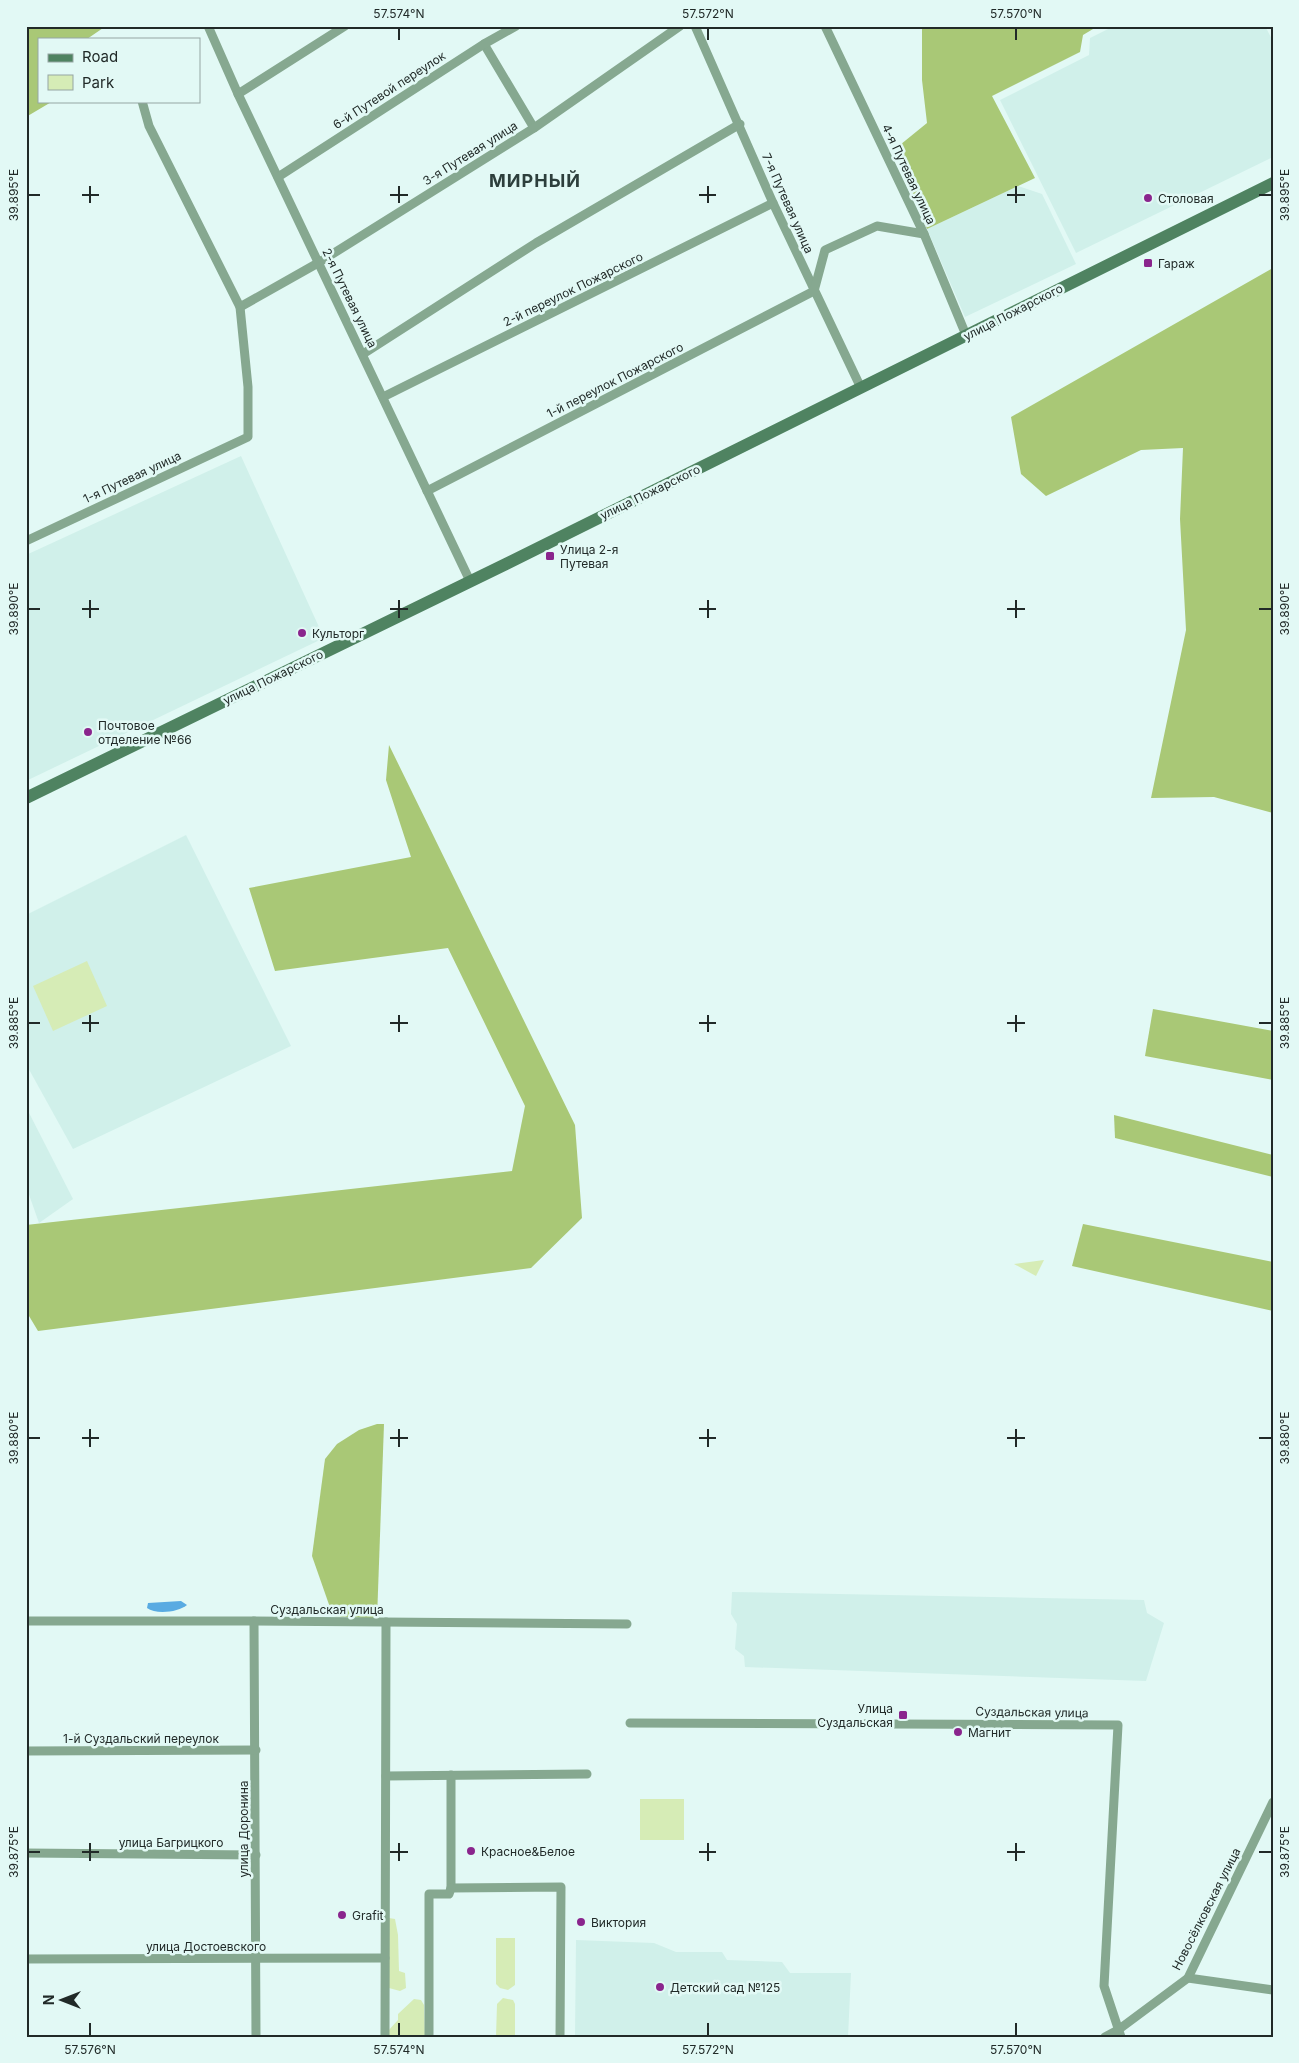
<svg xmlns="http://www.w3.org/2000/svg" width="1299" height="2063" viewBox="0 0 1299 2063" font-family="Inter,sans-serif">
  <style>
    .built { fill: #d0f0ea }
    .green { fill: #d6ecb6 }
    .forest { fill: #a9c876 }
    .water { fill: #59abe2 }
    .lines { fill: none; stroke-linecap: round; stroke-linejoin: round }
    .street { stroke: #86a890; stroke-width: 9 }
    .secondary { stroke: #4f8361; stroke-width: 12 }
    .ticks { fill: none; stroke: #212a28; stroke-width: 2 }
    .poi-dot { fill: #8a258d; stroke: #e2f9f5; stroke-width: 2 }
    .labels { text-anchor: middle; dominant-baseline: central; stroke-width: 5; stroke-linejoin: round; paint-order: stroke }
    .street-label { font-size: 12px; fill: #212a28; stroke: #e2f9f5 }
    .poi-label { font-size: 12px; fill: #212a28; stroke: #e2f9f5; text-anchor: start }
    .district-label { font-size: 18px; font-weight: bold; letter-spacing: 1px; fill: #2d3f3c; stroke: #e2f9f5 }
    .neatline { fill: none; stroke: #212a28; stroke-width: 2 }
    .ticks-label { font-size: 12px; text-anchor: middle; fill: #212a28 }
  </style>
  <rect width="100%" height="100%" fill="#e2f9f5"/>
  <!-- built -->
  <g class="built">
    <polygon points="1114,26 1265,26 1273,41 1273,157 1076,253 1000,100 1089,55 1090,38"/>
    <polygon points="1018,186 1042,194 1076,264 965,317 927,229"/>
    <polygon points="241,456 324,638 26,781 26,555"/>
    <polygon points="186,835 291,1046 73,1149 26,1064 26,915"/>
    <polygon points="26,1107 73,1199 39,1223 26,1186"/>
    <polygon points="732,1592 1144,1600 1147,1613 1164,1623 1146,1681 745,1667 744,1656 735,1649 737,1624 731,1614"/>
    <polygon points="576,1940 654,1943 676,1952 722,1952 727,1960 782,1962 790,1973 851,1973 848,2037 575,2037"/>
  </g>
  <!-- green -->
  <g class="green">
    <polygon points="87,961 107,1006 53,1031 33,986"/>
    <polygon points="1044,1260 1036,1276 1014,1264"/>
    <rect x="640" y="1799" width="44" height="41"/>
    <polygon points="389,1918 395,1919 398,1935 399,1971 405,1973 406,1988 400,1991 389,1988"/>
    <polygon points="496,1938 515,1938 515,1985 508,1990 500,1988 496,1984"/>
    <polygon points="503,1998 513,2000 515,2004 515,2037 496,2037 497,2004"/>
    <polygon points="414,1999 421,2000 424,2005 425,2037 388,2037 388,2031 398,2020 398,2014"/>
  </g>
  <!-- forest -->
  <g class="forest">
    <polygon points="26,26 106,26 87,39 39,39 39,101 53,101 26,117"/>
    <polygon points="922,26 1098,26 1083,35 1080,52 992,96 1035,178 927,229 895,149 927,123 922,80"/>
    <polygon points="1273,268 1273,813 1214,797 1151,798 1186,630 1180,519 1183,448 1141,450 1046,496 1021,474 1011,417"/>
    <polygon points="389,745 575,1125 582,1218 531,1268 38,1331 26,1311 26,1225 512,1171 525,1106 448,948 275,971 249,888 411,857 386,780"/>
    <polygon points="1153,1009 1273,1031 1273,1080 1145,1056"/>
    <polygon points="1114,1115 1273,1155 1273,1177 1115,1138"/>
    <polygon points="1083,1224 1273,1262 1273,1311 1072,1266"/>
    <polygon points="377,1424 384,1424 377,1619 333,1616 312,1556 325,1459 337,1444 359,1430"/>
  </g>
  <!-- water -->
  <path class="water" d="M181,1601L187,1605C179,1612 156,1615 147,1608L148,1603Z"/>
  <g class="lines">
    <!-- street -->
    <g class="street">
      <polyline points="208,26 238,94 470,581"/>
      <polyline points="695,26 773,203 861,388"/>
      <polyline points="825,26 924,234 966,335"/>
      <polyline points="484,44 534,128"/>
      <polyline points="238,94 345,26"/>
      <polyline points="278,177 484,44 516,26"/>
      <polyline points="240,307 318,263 534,128 680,26"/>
      <polyline points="363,354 536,243 740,124"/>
      <polyline points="383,397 773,203"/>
      <polyline points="427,491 814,291 825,250 877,226 924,234"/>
      <polyline points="26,541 248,437 248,387 240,307 149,126 142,101"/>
      <polyline points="26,1621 254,1621 627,1624"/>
      <polyline points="254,1621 256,2037"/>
      <polyline points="630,1723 1118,1725 1104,1986 1121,2037"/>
      <polyline points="26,1751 256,1750"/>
      <polyline points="451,1775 451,1888 561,1887 560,2037"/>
      <polyline points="386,1776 587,1774"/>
      <polyline points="26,1853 256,1855"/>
      <polyline points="26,1959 385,1958"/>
      <polyline points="1188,1978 1273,1990"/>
      <polyline points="385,2037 386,1622"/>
      <polyline points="429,2037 429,1894 449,1894 451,1888"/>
      <polyline points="1105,2037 1118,2030 1188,1978 1273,1802"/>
    </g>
    <!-- secondary -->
    <polyline class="secondary" points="26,798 506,564 1273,183"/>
  </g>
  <!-- ticks -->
  <path class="ticks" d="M399,28V40M708,28V40M1016,28V40M90,186V203M399,186V203M708,186V203M1016,186V203M28,195H40M82,195H99M390,195H408M699,195H716M1007,195H1025M1259,195H1272M90,600V618M399,600V618M708,600V618M1016,600V618M28,609H40M82,609H99M390,609H408M699,609H716M1007,609H1025M1259,609H1272M90,1015V1032M399,1015V1032M708,1015V1032M1016,1015V1032M28,1023H40M82,1023H99M390,1023H408M699,1023H716M1007,1023H1025M1259,1023H1272M90,1429V1447M399,1429V1447M708,1429V1447M1016,1429V1447M28,1438H40M82,1438H99M390,1438H408M699,1438H716M1007,1438H1025M1259,1438H1272M90,1843V1861M399,1843V1861M708,1843V1861M1016,1843V1861M28,1852H40M82,1852H99M390,1852H408M699,1852H716M1007,1852H1025M1259,1852H1272M90,2023V2036M399,2023V2036M708,2023V2036M1016,2023V2036"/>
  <!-- markers -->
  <g class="poi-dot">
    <circle cx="1148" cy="198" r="5"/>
    <rect x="1143" y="258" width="10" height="10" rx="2.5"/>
    <rect x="545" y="551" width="10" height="10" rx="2.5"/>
    <circle cx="302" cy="633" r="5"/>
    <circle cx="88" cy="732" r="5"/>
    <rect x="898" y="1710" width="10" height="10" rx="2.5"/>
    <circle cx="958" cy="1732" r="5"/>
    <circle cx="471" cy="1851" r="5"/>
    <circle cx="342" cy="1915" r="5"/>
    <circle cx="581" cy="1922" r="5"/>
    <circle cx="660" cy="1987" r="5"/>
  </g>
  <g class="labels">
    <!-- street labels -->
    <g class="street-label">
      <text transform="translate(389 90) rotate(-33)">6-й Путевой переулок</text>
      <text transform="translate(470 153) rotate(-32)">3-я Путевая улица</text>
      <text transform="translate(909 174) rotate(65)">4-я Путевая улица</text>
      <text transform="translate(788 203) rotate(66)">7-я Путевая улица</text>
      <text transform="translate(573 289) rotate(-26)">2-й переулок Пожарского</text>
      <text transform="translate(350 298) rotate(64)">2-я Путевая улица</text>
      <text transform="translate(1013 312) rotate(-27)">улица Пожарского</text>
      <text transform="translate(615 380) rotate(-27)">1-й переулок Пожарского</text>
      <text transform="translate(132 477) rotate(-25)">1-я Путевая улица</text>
      <text transform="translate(650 492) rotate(-26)">улица Пожарского</text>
      <text transform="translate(273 677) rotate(-26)">улица Пожарского</text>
      <text x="327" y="1609">Суздальская улица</text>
      <text transform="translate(1032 1712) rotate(1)">Суздальская улица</text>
      <text x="141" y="1738">1-й Суздальский переулок</text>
      <text transform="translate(243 1829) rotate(-90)">улица Доронина</text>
      <text x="171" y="1842">улица Багрицкого</text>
      <text transform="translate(1206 1909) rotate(-63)">Новосёлковская улица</text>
      <text x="206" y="1946">улица Достоевского</text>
    </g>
    <!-- poi labels -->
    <g class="poi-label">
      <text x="1158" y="198">Столовая</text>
      <text x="1158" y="263">Гараж</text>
      <text x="560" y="549">Улица 2-я<tspan x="560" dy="14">Путевая</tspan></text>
      <text x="312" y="633">Культорг</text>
      <text x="98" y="725">Почтовое<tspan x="98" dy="14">отделение №66</tspan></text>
      <text x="893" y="1708" text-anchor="end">Улица<tspan x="893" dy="14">Суздальская</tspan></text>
      <text x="968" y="1732">Магнит</text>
      <text x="481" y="1851">Красное&amp;Белое</text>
      <text x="352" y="1915">Grafit</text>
      <text x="591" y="1922">Виктория</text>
      <text x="670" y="1987">Детский сад №125</text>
    </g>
    <!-- district labels -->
    <g class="district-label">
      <text x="535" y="180">МИРНЫЙ</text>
    </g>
  </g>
  <!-- border -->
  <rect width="1299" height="2063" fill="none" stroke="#e2f9f5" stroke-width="55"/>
  <!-- legend -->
  <rect x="38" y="38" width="162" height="65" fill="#e2f9f5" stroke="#95a6a3"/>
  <rect x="48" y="54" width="25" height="8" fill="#4f8361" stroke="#95a6a3"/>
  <text x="82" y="62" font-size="15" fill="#212a28">Road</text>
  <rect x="48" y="75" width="25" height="15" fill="#d6ecb6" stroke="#95a6a3"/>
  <text x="82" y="88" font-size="15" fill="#212a28">Park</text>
  <!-- north arrow -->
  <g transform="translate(62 2000) rotate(270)" stroke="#e2f9f5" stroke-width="4" paint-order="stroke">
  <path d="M0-4L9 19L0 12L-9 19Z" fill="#212a28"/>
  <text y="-8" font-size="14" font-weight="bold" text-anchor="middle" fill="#212a28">N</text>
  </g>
  <rect x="28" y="28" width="1244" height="2008" class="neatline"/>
  <g class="ticks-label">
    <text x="399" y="18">57.574°N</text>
    <text x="708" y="18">57.572°N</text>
    <text x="1016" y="18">57.570°N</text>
    <text transform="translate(1285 195) rotate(-90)" y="4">39.895°E</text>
    <text transform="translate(14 195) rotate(-90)" y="4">39.895°E</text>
    <text transform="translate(1285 609) rotate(-90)" y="4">39.890°E</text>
    <text transform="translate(14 609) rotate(-90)" y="4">39.890°E</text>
    <text transform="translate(1285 1023) rotate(-90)" y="4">39.885°E</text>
    <text transform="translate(14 1023) rotate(-90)" y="4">39.885°E</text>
    <text transform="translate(1285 1438) rotate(-90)" y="4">39.880°E</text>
    <text transform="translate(14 1438) rotate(-90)" y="4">39.880°E</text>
    <text transform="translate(14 1852) rotate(-90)" y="4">39.875°E</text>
    <text transform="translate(1285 1852) rotate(-90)" y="4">39.875°E</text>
    <text x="90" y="2054">57.576°N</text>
    <text x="399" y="2054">57.574°N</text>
    <text x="708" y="2054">57.572°N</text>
    <text x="1016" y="2054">57.570°N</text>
  </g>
</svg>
